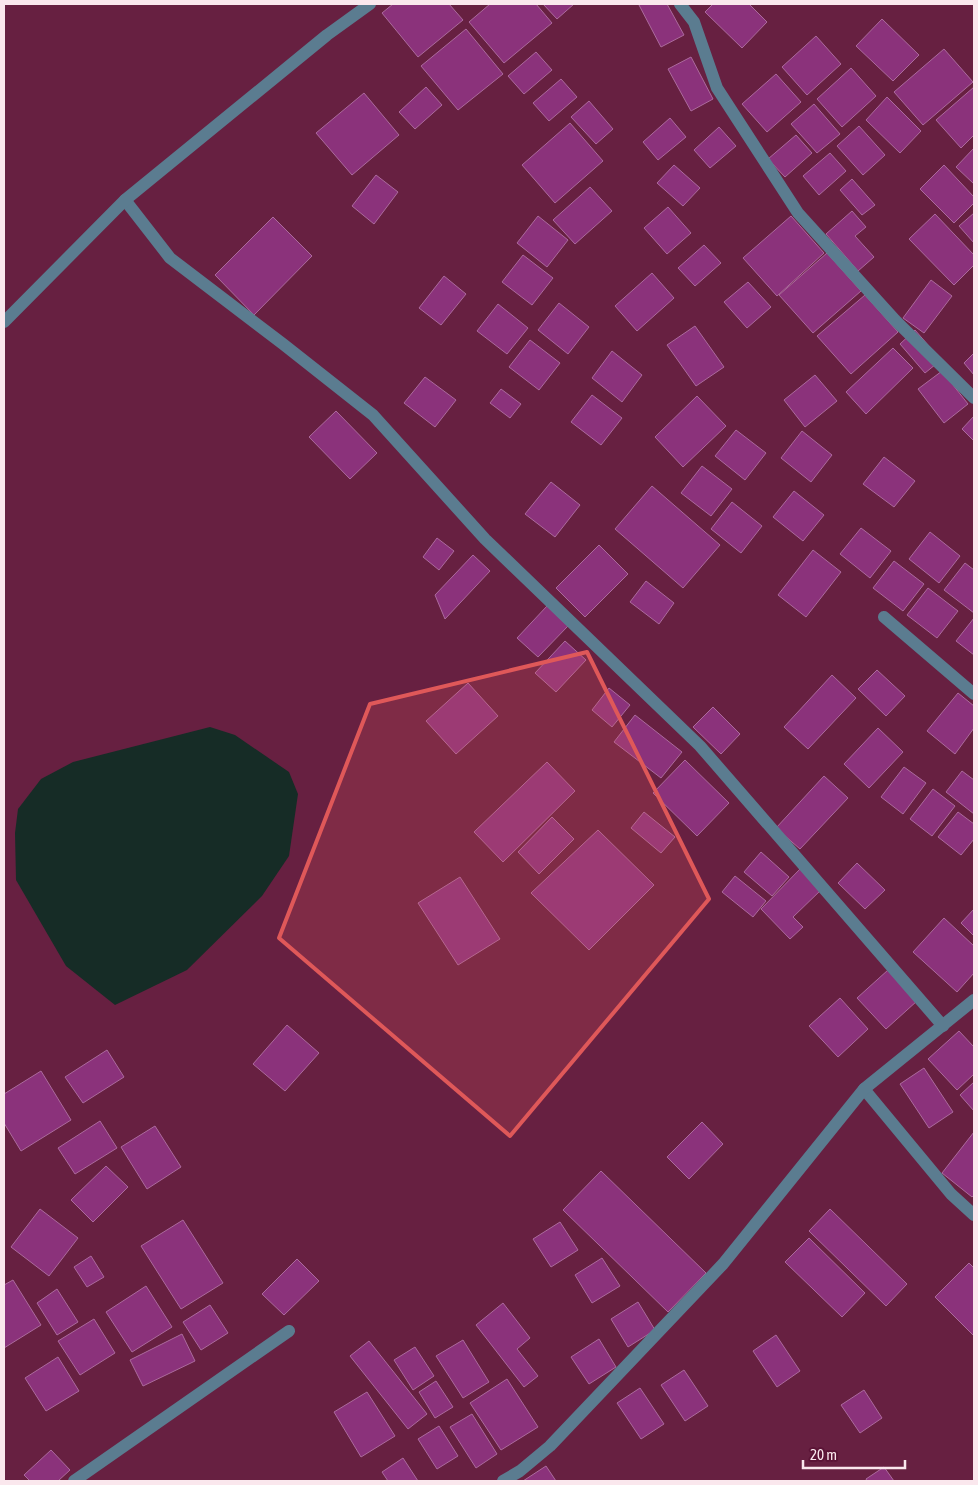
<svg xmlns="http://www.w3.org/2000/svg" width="978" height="1485" viewBox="0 0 978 1485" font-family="'Asap Condensed',sans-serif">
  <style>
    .water { fill: #162c26 }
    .building { fill: #8b327b; stroke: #ac6a9d }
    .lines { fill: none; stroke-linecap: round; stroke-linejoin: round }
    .minor { stroke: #5b7c90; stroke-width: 12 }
    .marked { fill: #df5859; fill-opacity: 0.2; stroke: #df5859; stroke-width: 4; stroke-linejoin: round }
  </style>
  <rect width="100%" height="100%" fill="#672041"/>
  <!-- water -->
  <polygon class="water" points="210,727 235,735 289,772 298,794 289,856 262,896 187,970 115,1005 66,966 16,880 15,833 18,809 41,779 73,762"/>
  <!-- building -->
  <g class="building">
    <polygon points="393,4 449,4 463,20 418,57 382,13"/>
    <polygon points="490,4 536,4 552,23 504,63 469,22"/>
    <polygon points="543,4 574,4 557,19"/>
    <polygon points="641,4 667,4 684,35 661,47 639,5"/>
    <polygon points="713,4 749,4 767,22 742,48 705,12"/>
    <polygon points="882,19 919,55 893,81 856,46"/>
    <polygon points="466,29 503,74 458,110 421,66"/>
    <polygon points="816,36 841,64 807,95 782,67"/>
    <polygon points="944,49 973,82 923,125 894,92"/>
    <polygon points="536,52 552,70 524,94 508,76"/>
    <polygon points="691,57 713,99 691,111 668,69"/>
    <polygon points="851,68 876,96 842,127 817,99"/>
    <polygon points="776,74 801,102 767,132 742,104"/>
    <polygon points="561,79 577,97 549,121 533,103"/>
    <polygon points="426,87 442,105 415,129 399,112"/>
    <polygon points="974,87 974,135 961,148 936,120"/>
    <polygon points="364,93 399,135 352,175 316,133"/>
    <polygon points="887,97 921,131 900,153 866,120"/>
    <polygon points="589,101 613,129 596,144 571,117"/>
    <polygon points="814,104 840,134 817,153 791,124"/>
    <polygon points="670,118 686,137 658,160 643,142"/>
    <polygon points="570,123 603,161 555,203 522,165"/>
    <polygon points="859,126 885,155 863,175 837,146"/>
    <polygon points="719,127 736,146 710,168 694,150"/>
    <polygon points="796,135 812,153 785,177 768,159"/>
    <polygon points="974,148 974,184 956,167"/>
    <polygon points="830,153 846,171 819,195 803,176"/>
    <polygon points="674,165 700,188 683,206 657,183"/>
    <polygon points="944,165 974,197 974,203 954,223 920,189"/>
    <polygon points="376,175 398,192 374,224 352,206"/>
    <polygon points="852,179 875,205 862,215 840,190"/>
    <polygon points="590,187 612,211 575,244 553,220"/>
    <polygon points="668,207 691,233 667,254 644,228"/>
    <polygon points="852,211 866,227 855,236 874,257 858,271 826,234"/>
    <polygon points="974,213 974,243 959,226"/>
    <polygon points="935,214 974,255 974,265 954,285 909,239"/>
    <polygon points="538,216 568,240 547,267 517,243"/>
    <polygon points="791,216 824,253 777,296 743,258"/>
    <polygon points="273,217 312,256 254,315 215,275"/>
    <polygon points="704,245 721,263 695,286 678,268"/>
    <polygon points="827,253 861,291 813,333 779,295"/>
    <polygon points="523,255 553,278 532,305 502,282"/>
    <polygon points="652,273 674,298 637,331 615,306"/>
    <polygon points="444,276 466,294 441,325 419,308"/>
    <polygon points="931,280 952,296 924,333 903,318"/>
    <polygon points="748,282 771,307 747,328 724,302"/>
    <polygon points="865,295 898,332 851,374 817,336"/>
    <polygon points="559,303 589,327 568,354 538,330"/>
    <polygon points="498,304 528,328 507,354 477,331"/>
    <polygon points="695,326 724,367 696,386 667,345"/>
    <polygon points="915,330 941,360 925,373 900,344"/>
    <polygon points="530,340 560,363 539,390 509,367"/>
    <polygon points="893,348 913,368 866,414 846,392"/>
    <polygon points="612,351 642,375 622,402 592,378"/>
    <polygon points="974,353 974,375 964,363"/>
    <polygon points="942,371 968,404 944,423 918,389"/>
    <polygon points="815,375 837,401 805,427 784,400"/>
    <polygon points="425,377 456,400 435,427 404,403"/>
    <polygon points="501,389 521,404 510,418 490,403"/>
    <polygon points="592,395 622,418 601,445 571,422"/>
    <polygon points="697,396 726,426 683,467 655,437"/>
    <polygon points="336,411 377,453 350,479 309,437"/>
    <polygon points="974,416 974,441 962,429"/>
    <polygon points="736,430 766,453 745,480 715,456"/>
    <polygon points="802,431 832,455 811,482 781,458"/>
    <polygon points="884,457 915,481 894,507 863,484"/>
    <polygon points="702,466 732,489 711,516 681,493"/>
    <polygon points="551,482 580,505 555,537 525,514"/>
    <polygon points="652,486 720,545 683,588 615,529"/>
    <polygon points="794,491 824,515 803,541 773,517"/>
    <polygon points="732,502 762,526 741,553 711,529"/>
    <polygon points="861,528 891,551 870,578 840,554"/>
    <polygon points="930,532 960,556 939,583 909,559"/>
    <polygon points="437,538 454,551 439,570 423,557"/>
    <polygon points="599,545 628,574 585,617 556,588"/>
    <polygon points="813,550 841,572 806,617 778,595"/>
    <polygon points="473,555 490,571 445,619 435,595"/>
    <polygon points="894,561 924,584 903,611 873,588"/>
    <polygon points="965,563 974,570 974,613 944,590"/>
    <polygon points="646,581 674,603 659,624 630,602"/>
    <polygon points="928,588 958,611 937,638 907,615"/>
    <polygon points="547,606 568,626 538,657 517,638"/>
    <polygon points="974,618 974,655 956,641"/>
    <polygon points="565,641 586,660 556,692 535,673"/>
    <polygon points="877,670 905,696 886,716 858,689"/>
    <polygon points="832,675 856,698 808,749 784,727"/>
    <polygon points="468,683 498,716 456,754 426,721"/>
    <polygon points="609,688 630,705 612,727 592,710"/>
    <polygon points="958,693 974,706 974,728 955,754 927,731"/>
    <polygon points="713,707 740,734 721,754 693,727"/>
    <polygon points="635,715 682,752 661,778 614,742"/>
    <polygon points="878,728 903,752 869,788 844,764"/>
    <polygon points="685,760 729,803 697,836 653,793"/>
    <polygon points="547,762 575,791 503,862 474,832"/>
    <polygon points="904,767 926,783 903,814 881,797"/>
    <polygon points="962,771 974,780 974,814 946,792"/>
    <polygon points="824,776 848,798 800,849 776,828"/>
    <polygon points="933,789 955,806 932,836 910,819"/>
    <polygon points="644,812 675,837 661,853 631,828"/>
    <polygon points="958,812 974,824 974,839 961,855 938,837"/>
    <polygon points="552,817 574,839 539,874 518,852"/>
    <polygon points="598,830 654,885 589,950 531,893"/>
    <polygon points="761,852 789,877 772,896 744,872"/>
    <polygon points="857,863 885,890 865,909 838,883"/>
    <polygon points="801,868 822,889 793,917 803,927 790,939 761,909"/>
    <polygon points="735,876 766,901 753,917 722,892"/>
    <polygon points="460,877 500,939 458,965 418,903"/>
    <polygon points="974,909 974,936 961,923"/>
    <polygon points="944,918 974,946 974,973 957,992 913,952"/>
    <polygon points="888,970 917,1001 886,1029 857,998"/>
    <polygon points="840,998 868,1029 838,1057 809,1026"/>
    <polygon points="287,1025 319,1053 285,1091 253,1064"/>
    <polygon points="959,1031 974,1047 974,1074 957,1090 928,1059"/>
    <polygon points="107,1050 124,1077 83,1103 65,1077"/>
    <polygon points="924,1068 953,1112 929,1128 900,1084"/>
    <polygon points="41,1071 71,1120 21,1151 4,1123 4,1094"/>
    <polygon points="974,1082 974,1111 960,1095"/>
    <polygon points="100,1121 117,1148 75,1174 58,1148"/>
    <polygon points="702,1122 723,1144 689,1179 667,1157"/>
    <polygon points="155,1126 181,1167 147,1189 121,1147"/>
    <polygon points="974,1132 974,1195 972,1197 942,1173"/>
    <polygon points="106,1166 128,1187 93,1222 71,1200"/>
    <polygon points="601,1171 706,1273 668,1312 563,1210"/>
    <polygon points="40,1209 78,1238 49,1276 11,1247"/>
    <polygon points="830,1209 907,1284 886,1306 809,1231"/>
    <polygon points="183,1220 223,1283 181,1309 141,1246"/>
    <polygon points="560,1222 578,1250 551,1267 533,1239"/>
    <polygon points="809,1238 865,1293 842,1317 785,1262"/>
    <polygon points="91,1256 104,1277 87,1287 74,1267"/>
    <polygon points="602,1258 620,1286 592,1303 575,1275"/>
    <polygon points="297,1259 319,1281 284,1315 262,1294"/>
    <polygon points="969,1263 974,1268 974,1336 935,1297"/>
    <polygon points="13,1280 41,1325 4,1348 4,1285"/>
    <polygon points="146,1286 172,1327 132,1352 106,1312"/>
    <polygon points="57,1289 78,1322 57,1335 37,1303"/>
    <polygon points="638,1302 655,1330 628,1347 611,1319"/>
    <polygon points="503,1303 530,1338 517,1349 538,1376 524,1387 476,1325"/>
    <polygon points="210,1305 228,1333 201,1350 183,1322"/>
    <polygon points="94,1319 115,1353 80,1375 58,1341"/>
    <polygon points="182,1334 195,1361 143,1386 130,1360"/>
    <polygon points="776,1335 800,1371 777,1387 753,1351"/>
    <polygon points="599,1339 616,1367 589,1384 571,1357"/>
    <polygon points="463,1340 489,1382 463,1398 436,1356"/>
    <polygon points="369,1341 427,1414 408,1429 350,1356"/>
    <polygon points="415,1347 434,1376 413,1390 394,1360"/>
    <polygon points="58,1357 79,1391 46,1411 25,1378"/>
    <polygon points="684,1370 708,1406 685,1421 661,1385"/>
    <polygon points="507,1379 538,1427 501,1450 470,1403"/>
    <polygon points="436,1381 453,1407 435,1418 419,1392"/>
    <polygon points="640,1388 664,1424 641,1439 617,1403"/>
    <polygon points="864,1390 882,1418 860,1433 841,1405"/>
    <polygon points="367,1392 395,1436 361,1457 334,1412"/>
    <polygon points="472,1414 497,1454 476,1468 450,1427"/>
    <polygon points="439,1426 458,1456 437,1469 418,1439"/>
    <polygon points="51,1450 70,1470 58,1481 30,1481 24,1475"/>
    <polygon points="403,1458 418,1481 388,1481 382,1472"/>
    <polygon points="546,1466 556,1481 523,1481"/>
    <polygon points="884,1467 894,1481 867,1481 866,1479"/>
  </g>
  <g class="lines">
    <!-- minor -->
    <g class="minor">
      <polyline points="680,4 694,22 717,88 798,213 895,320 974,398"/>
      <polyline points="125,200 170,258 283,344 373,415 485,539 700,746 943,1026"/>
      <polyline points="4,322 125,200 327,35 370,4"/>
      <polyline points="884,617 974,694"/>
      <polyline points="864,1089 951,1194 974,1215"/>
      <polyline points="74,1481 289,1331"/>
      <polyline points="503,1481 520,1471 550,1446 723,1264 864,1089 974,1000"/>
    </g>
  </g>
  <!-- marked area -->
  <path class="marked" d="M587,652L709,899L510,1136L279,938L370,704Z"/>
  <!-- border -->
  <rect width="978" height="1485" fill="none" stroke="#fae7ed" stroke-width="10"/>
  <!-- scale -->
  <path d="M803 1460v8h102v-8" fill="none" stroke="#fae7ed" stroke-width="2.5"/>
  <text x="810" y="1460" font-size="15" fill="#fae7ed" stroke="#5b1436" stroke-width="4" paint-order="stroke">20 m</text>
</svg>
